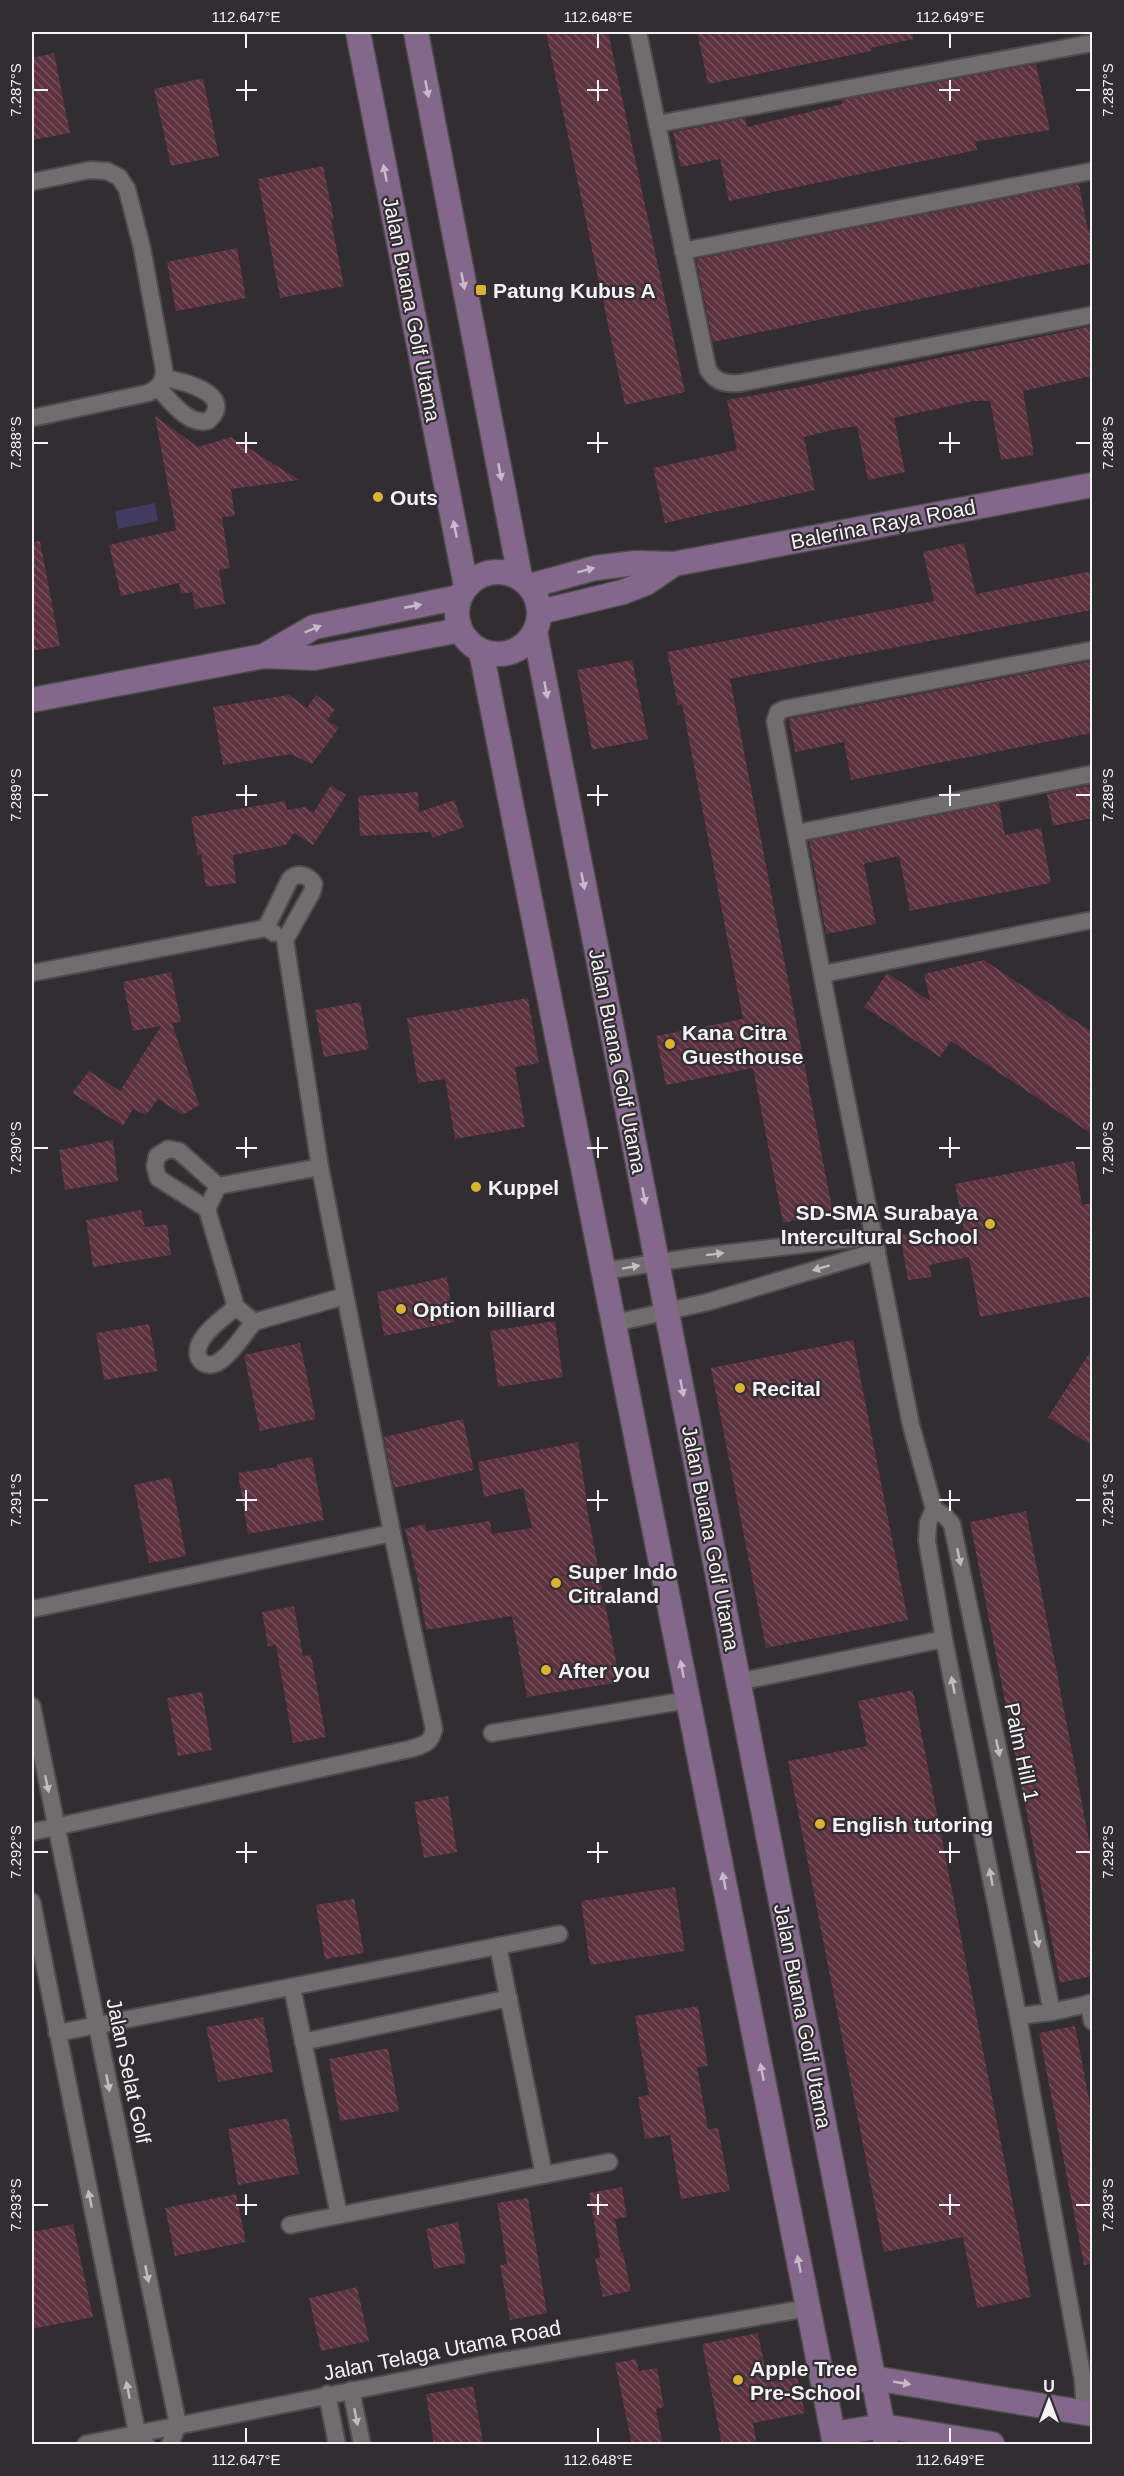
<svg xmlns="http://www.w3.org/2000/svg" width="1124" height="2476" viewBox="0 0 1124 2476" font-family="Arial,sans-serif">
  <style>
    .water { fill: #423b61 }
    .building { fill: url(#building-back-hatch) }
    .lines { fill: none; stroke-linecap: round; stroke-linejoin: round }
    .street-casing { stroke: #4e4b4d; stroke-width: 20 }
    .secondary-casing { stroke: #4e4b4d; stroke-width: 27 }
    .street { stroke: #716d6f; stroke-width: 16 }
    .secondary { stroke: #83688b; stroke-width: 24 }
    .oneway { fill: #c7bbca }
    .oneway2 { fill: #c0bdbf }
    .ticks { fill: none; stroke: #f4f2f4; stroke-width: 2 }
    .poi-dot { fill: #d9b334; stroke: #312d30; stroke-width: 2 }
    .labels { text-anchor: middle; dominant-baseline: central; stroke-width: 4.5; stroke-linejoin: round; paint-order: stroke }
    .poi-label { font-size: 21px; font-weight: bold; fill: #f4f2f4; stroke: #312d30; text-anchor: start }
    .street-label { font-size: 21px; fill: #f4f2f4; stroke: #312d30 }
    .neatline { fill: none; stroke: #f4f2f4; stroke-width: 2 }
    .ticks-label { font-size: 15px; text-anchor: middle; fill: #f4f2f4 }
  </style>
  <defs>
    <pattern id="building-back-hatch" width="6" height="6" patternUnits="userSpaceOnUse" patternTransform="scale(1.5)"><rect width="6" height="6" fill="#5c323f"/><path d="M-1 5l2 2M0 0l6 6M5-1l2 2" fill="none" stroke="#74505b"/></pattern>
  </defs>
  <rect width="100%" height="100%" fill="#312d30"/>
  <!-- water -->
  <polygon class="water" points="155,503 158,521 118,529 115,511"/>
  <!-- building -->
  <g class="building">
    <polygon points="546,32 608,32 685,392 625,405"/>
    <polygon points="697,32 912,32 913,39 871,48 871,51 708,84"/>
    <polygon points="54,53 70,133 32,140 32,58"/>
    <polygon points="1036,64 1050,130 975,142 977,150 729,201 720,159 681,167 673,132 745,118 747,127 842,104 841,100"/>
    <polygon points="203,78 219,156 171,166 154,89"/>
    <polygon points="323,166 334,219 331,220 344,286 280,298 258,179"/>
    <polygon points="1079,184 1088,231 1092,230 1092,263 713,342 696,259"/>
    <polygon points="237,248 246,298 176,311 167,262"/>
    <polygon points="1092,326 1092,376 1023,391 1034,455 1001,460 990,401 973,401 894,418 905,472 868,480 857,426 837,429 804,437 815,490 665,523 653,468 737,450 727,400 800,387"/>
    <polygon points="155,416 198,447 231,437 299,480 231,489 235,516 222,517 230,568 219,570 225,604 195,609 192,592 181,594 179,583 121,596 109,545 176,530"/>
    <polygon points="40,541 60,646 32,651 32,542"/>
    <polygon points="964,543 976,594 1092,571 1092,610 730,679 833,1213 783,1223 753,1068 666,1085 656,1036 743,1019 682,704 678,705 667,652 934,601 923,552"/>
    <polygon points="632,660 648,739 592,750 577,670"/>
    <polygon points="1092,661 1092,733 851,780 844,742 795,752 789,719"/>
    <polygon points="289,695 307,708 316,695 335,709 327,720 339,728 312,764 290,754 223,765 213,707"/>
    <polygon points="331,785 346,795 313,845 294,833 286,845 233,855 236,883 206,887 201,854 198,855 191,817 285,801 287,810 305,807 313,813"/>
    <polygon points="1092,785 1092,818 1053,826 1047,794"/>
    <polygon points="418,792 419,812 454,800 464,827 433,838 430,832 360,836 358,796"/>
    <polygon points="999,803 1005,835 1041,828 1051,883 910,911 899,856 864,864 876,924 826,934 809,841"/>
    <polygon points="984,960 1092,1032 1092,1134 951,1041 940,1057 864,1007 887,973 930,1001 924,974"/>
    <polygon points="171,972 181,1022 172,1023 199,1105 183,1115 158,1099 146,1115 133,1109 123,1126 72,1093 89,1071 120,1091 161,1026 133,1031 123,982"/>
    <polygon points="528,998 539,1063 515,1067 525,1127 455,1139 445,1079 418,1083 407,1018"/>
    <polygon points="360,1002 369,1049 324,1057 315,1010"/>
    <polygon points="113,1140 118,1181 65,1190 59,1150"/>
    <polygon points="1074,1161 1082,1205 1092,1203 1092,1296 980,1317 969,1257 929,1265 932,1277 908,1280 900,1235 923,1232 925,1244 965,1236 955,1184"/>
    <polygon points="141,1210 145,1227 167,1224 171,1255 93,1267 86,1220"/>
    <polygon points="447,1277 454,1322 384,1336 377,1292"/>
    <polygon points="555,1321 563,1377 498,1387 490,1331"/>
    <polygon points="149,1324 158,1371 104,1380 96,1333"/>
    <polygon points="853,1340 908,1620 766,1648 711,1368"/>
    <polygon points="300,1343 316,1419 260,1431 244,1355"/>
    <polygon points="1092,1349 1092,1446 1048,1417"/>
    <polygon points="463,1419 474,1470 394,1488 384,1437"/>
    <polygon points="578,1442 587,1502 586,1503 620,1682 527,1697 512,1616 426,1630 417,1576 405,1529 425,1524 426,1531 490,1521 492,1534 532,1528 523,1488 484,1497 478,1462"/>
    <polygon points="312,1457 324,1520 248,1534 238,1473 278,1467 277,1464"/>
    <polygon points="171,1477 186,1556 149,1563 134,1485"/>
    <polygon points="1026,1511 1092,1856 1092,1976 1060,1983 970,1522"/>
    <polygon points="294,1606 303,1656 311,1655 326,1737 293,1743 276,1645 268,1646 262,1612"/>
    <polygon points="913,1690 1031,2297 977,2308 963,2237 884,2252 788,1761 867,1746 858,1701"/>
    <polygon points="202,1692 212,1750 178,1756 167,1698"/>
    <polygon points="448,1796 457,1852 424,1858 414,1802"/>
    <polygon points="675,1887 685,1951 590,1965 581,1901"/>
    <polygon points="354,1899 364,1953 325,1959 316,1905"/>
    <polygon points="698,2006 708,2066 697,2067 708,2129 718,2128 730,2191 681,2199 670,2135 645,2139 638,2097 649,2095 635,2016"/>
    <polygon points="263,2017 273,2072 218,2082 206,2027"/>
    <polygon points="1075,2026 1092,2114 1092,2264 1084,2265 1039,2033"/>
    <polygon points="388,2048 399,2111 340,2121 329,2059"/>
    <polygon points="288,2118 299,2174 238,2185 228,2129"/>
    <polygon points="622,2187 627,2217 615,2219 621,2253 623,2252 631,2291 603,2297 595,2258 600,2257 589,2193"/>
    <polygon points="236,2194 246,2242 175,2256 165,2208"/>
    <polygon points="528,2198 547,2313 510,2320 500,2265 507,2264 497,2203"/>
    <polygon points="458,2222 466,2263 434,2269 426,2229"/>
    <polygon points="73,2224 93,2317 32,2329 32,2232"/>
    <polygon points="357,2287 369,2341 321,2351 309,2298"/>
    <polygon points="758,2333 768,2382 797,2377 805,2413 753,2423 757,2445 722,2445 702,2344"/>
    <polygon points="636,2359 639,2371 657,2368 664,2407 656,2409 663,2445 632,2445 615,2363"/>
    <polygon points="473,2386 483,2442 434,2445 426,2394"/>
  </g>
  <g class="lines">
    <defs>
      <g id="street">
        <path d="M638,32L708,370C717,383 725,384 740,383L1092,315"/>
        <polyline points="657,124 1092,43"/>
        <path d="M32,182L90,170L107,171L119,177L127,189L142,248L164,369C164,382 160,387 148,393L32,418"/>
        <polyline points="683,251 1092,171"/>
        <path d="M158,388C172,402 187,425 208,421C237,394 182,381 164,378"/>
        <polyline points="797,833 1092,774"/>
        <polyline points="32,973 266,928 274,933"/>
        <polyline points="823,974 1092,920"/>
        <polyline points="320,1167 218,1186 207,1209 236,1307 254,1322 345,1296"/>
        <polyline points="207,1209 158,1178 155,1166 157,1156 168,1149 179,1151 218,1186"/>
        <polyline points="604,1271 694,1257 876,1236"/>
        <path d="M236,1307C224,1317 207,1329 200,1343C192,1359 206,1371 220,1361C233,1352 244,1334 254,1322"/>
        <polyline points="615,1323 708,1302 877,1251"/>
        <polyline points="934,1509 945,1516 952,1524 1052,2012"/>
        <polyline points="32,1609 392,1533"/>
        <polyline points="738,1682 944,1639"/>
        <polyline points="32,1706 178,2425 170,2444"/>
        <polyline points="492,1733 688,1700"/>
        <path d="M32,1832L410,1749C423,1745 431,1744 434,1729L392,1533L320,1167L285,940L312,892L314,884C309,875 298,872 290,879L266,928"/>
        <polyline points="32,1902 137,2433 146,2444"/>
        <polyline points="498,1946 544,2175"/>
        <polyline points="292,1987 339,2215"/>
        <polyline points="1089,2003 1092,2021"/>
        <polyline points="1018,2016 1052,2012 1092,2003"/>
        <polyline points="57,2033 559,1934"/>
        <polyline points="303,2042 509,1998"/>
        <polyline points="290,2225 609,2162"/>
        <polyline points="351,2390 362,2444"/>
        <polyline points="327,2394 337,2444"/>
        <polyline points="1085,2413 1083,2380 1018,2016 944,1639 927,1541 928,1523 934,1509 911,1425 826,996 775,721 778,712 784,709 1092,650"/>
        <polyline points="86,2444 491,2363 808,2308"/>
      </g>
      <g id="secondary">
        <polyline points="358,32 466,586"/>
        <polyline points="416,32 520,577"/>
        <circle cx="498" cy="613" r="41"/>
        <polyline points="530,586 595,568 635,563 674,564 1092,485"/>
        <polyline points="540,612 623,592 646,583 674,564"/>
        <polyline points="535,632 886,2444"/>
        <polyline points="481,651 835,2444"/>
        <polyline points="264,656 314,627 460,597"/>
        <polyline points="32,700 264,656 314,658 460,630"/>
        <polyline points="824,2387 873,2378 1092,2414"/>
        <polyline points="833,2434 883,2426 992,2444"/>
      </g>
    </defs>
    <!-- street casing -->
    <use href="#street" class="street-casing"/>
    <!-- secondary casing -->
    <use href="#secondary" class="secondary-casing"/>
    <!-- street -->
    <use href="#street" class="street"/>
    <!-- secondary -->
    <use href="#secondary" class="secondary"/>
  </g>
  <!-- one-way arrows -->
  <defs><path id="oneway-solid" d="M-6-.8H1V-3.2L6.5 0L1 3.2V.8H-6Z" transform="scale(1.5)"/></defs>
  <g class="oneway">
    <use href="#oneway-solid" transform="translate(427 89) rotate(79)"/>
    <use href="#oneway-solid" transform="translate(385 173) rotate(-101)"/>
    <use href="#oneway-solid" transform="translate(463 281) rotate(79)"/>
    <use href="#oneway-solid" transform="translate(500 472) rotate(79)"/>
    <use href="#oneway-solid" transform="translate(455 529) rotate(-101)"/>
    <use href="#oneway-solid" transform="translate(586 570) rotate(-15)"/>
    <use href="#oneway-solid" transform="translate(413 606) rotate(-11)"/>
    <use href="#oneway-solid" transform="translate(313 629) rotate(-23)"/>
    <use href="#oneway-solid" transform="translate(546 690) rotate(79)"/>
    <use href="#oneway-solid" transform="translate(583 881) rotate(79)"/>
    <use href="#oneway-solid" transform="translate(644 1196) rotate(79)"/>
    <use href="#oneway-solid" transform="translate(682 1388) rotate(79)"/>
    <use href="#oneway-solid" transform="translate(682 1669) rotate(-101)"/>
    <use href="#oneway-solid" transform="translate(724 1881) rotate(-101)"/>
    <use href="#oneway-solid" transform="translate(762 2072) rotate(-101)"/>
    <use href="#oneway-solid" transform="translate(799 2264) rotate(-101)"/>
    <use href="#oneway-solid" transform="translate(902 2383) rotate(9)"/>
  </g>
  <g class="oneway2">
    <use href="#oneway-solid" transform="translate(715 1254) rotate(-7)"/>
    <use href="#oneway-solid" transform="translate(631 1267) rotate(-10)"/>
    <use href="#oneway-solid" transform="translate(821 1268) rotate(163)"/>
    <use href="#oneway-solid" transform="translate(959 1557) rotate(78)"/>
    <use href="#oneway-solid" transform="translate(953 1685) rotate(-101)"/>
    <use href="#oneway-solid" transform="translate(998 1748) rotate(78)"/>
    <use href="#oneway-solid" transform="translate(47 1784) rotate(78)"/>
    <use href="#oneway-solid" transform="translate(991 1877) rotate(-101)"/>
    <use href="#oneway-solid" transform="translate(1037 1939) rotate(78)"/>
    <use href="#oneway-solid" transform="translate(108 2083) rotate(79)"/>
    <use href="#oneway-solid" transform="translate(90 2199) rotate(-101)"/>
    <use href="#oneway-solid" transform="translate(147 2274) rotate(79)"/>
    <use href="#oneway-solid" transform="translate(128 2390) rotate(-101)"/>
    <use href="#oneway-solid" transform="translate(356 2417) rotate(79)"/>
  </g>
  <!-- ticks -->
  <path class="ticks" d="M246,33V48M598,33V48M950,33V48M246,80V101M598,80V101M950,80V101M33,90H48M236,90H257M587,90H608M939,90H960M1076,90H1091M246,432V453M598,432V453M950,432V453M33,443H48M236,443H257M587,443H608M939,443H960M1076,443H1091M246,785V806M598,785V806M950,785V806M33,795H48M236,795H257M587,795H608M939,795H960M1076,795H1091M246,1137V1158M598,1137V1158M950,1137V1158M33,1148H48M236,1148H257M587,1148H608M939,1148H960M1076,1148H1091M246,1490V1511M598,1490V1511M950,1490V1511M33,1500H48M236,1500H257M587,1500H608M939,1500H960M1076,1500H1091M246,1842V1863M598,1842V1863M950,1842V1863M33,1852H48M236,1852H257M587,1852H608M939,1852H960M1076,1852H1091M246,2194V2215M598,2194V2215M950,2194V2215M33,2205H48M236,2205H257M587,2205H608M939,2205H960M1076,2205H1091M246,2428V2443M598,2428V2443M950,2428V2443"/>
  <!-- markers -->
  <g class="poi-dot">
    <rect x="475" y="284" width="12" height="12" rx="3"/>
    <circle cx="378" cy="497" r="6"/>
    <circle cx="670" cy="1044" r="6"/>
    <circle cx="476" cy="1187" r="6"/>
    <circle cx="990" cy="1224" r="6"/>
    <circle cx="401" cy="1309" r="6"/>
    <circle cx="740" cy="1388" r="6"/>
    <circle cx="556" cy="1583" r="6"/>
    <circle cx="546" cy="1670" r="6"/>
    <circle cx="820" cy="1824" r="6"/>
    <circle cx="738" cy="2380" r="6"/>
  </g>
  <g class="labels">
    <!-- poi labels -->
    <g class="poi-label">
      <text x="493" y="290">Patung Kubus A</text>
      <text x="390" y="497">Outs</text>
      <text x="682" y="1032">Kana Citra<tspan x="682" dy="24">Guesthouse</tspan></text>
      <text x="488" y="1187">Kuppel</text>
      <text x="978" y="1212" text-anchor="end">SD-SMA Surabaya<tspan x="978" dy="24">Intercultural School</tspan></text>
      <text x="413" y="1309">Option billiard</text>
      <text x="752" y="1388">Recital</text>
      <text x="568" y="1571">Super Indo<tspan x="568" dy="24">Citraland</tspan></text>
      <text x="558" y="1670">After you</text>
      <text x="832" y="1824">English tutoring</text>
      <text x="750" y="2368">Apple Tree<tspan x="750" dy="24">Pre-School</tspan></text>
    </g>
    <!-- street labels -->
    <g class="street-label">
      <text transform="translate(412 309) rotate(79)">Jalan Buana Golf Utama</text>
      <text transform="translate(883 524) rotate(-11)">Balerina Raya Road</text>
      <text transform="translate(618 1061) rotate(79)">Jalan Buana Golf Utama</text>
      <text transform="translate(711 1538) rotate(79)">Jalan Buana Golf Utama</text>
      <text transform="translate(1022 1752) rotate(78)">Palm Hill 1</text>
      <text transform="translate(803 2016) rotate(79)">Jalan Buana Golf Utama</text>
      <text transform="translate(129 2071) rotate(78)">Jalan Selat Golf</text>
      <text transform="translate(442 2350) rotate(-11)">Jalan Telaga Utama Road</text>
    </g>
  </g>
  <!-- border -->
  <rect width="1124" height="2476" fill="none" stroke="#312d30" stroke-width="66"/>
  <!-- north arrow -->
  <g transform="translate(1049 2401)" stroke="#312d30" stroke-width="4.5" paint-order="stroke">
  <path d="M0-4.5L10 22L0 15L-10 22Z" fill="#f4f2f4"/>
  <text y="-9" font-size="16" font-weight="bold" text-anchor="middle" fill="#f4f2f4">U</text>
  </g>
  <rect x="33" y="33" width="1058" height="2410" class="neatline"/>
  <g class="ticks-label">
    <text x="246" y="22">112.647°E</text>
    <text x="598" y="22">112.648°E</text>
    <text x="950" y="22">112.649°E</text>
    <text transform="translate(16 90) rotate(-90)" y="5">7.287°S</text>
    <text transform="translate(1108 90) rotate(-90)" y="5">7.287°S</text>
    <text transform="translate(16 443) rotate(-90)" y="5">7.288°S</text>
    <text transform="translate(1108 443) rotate(-90)" y="5">7.288°S</text>
    <text transform="translate(16 795) rotate(-90)" y="5">7.289°S</text>
    <text transform="translate(1108 795) rotate(-90)" y="5">7.289°S</text>
    <text transform="translate(16 1148) rotate(-90)" y="5">7.290°S</text>
    <text transform="translate(1108 1148) rotate(-90)" y="5">7.290°S</text>
    <text transform="translate(16 1500) rotate(-90)" y="5">7.291°S</text>
    <text transform="translate(1108 1500) rotate(-90)" y="5">7.291°S</text>
    <text transform="translate(16 1852) rotate(-90)" y="5">7.292°S</text>
    <text transform="translate(1108 1852) rotate(-90)" y="5">7.292°S</text>
    <text transform="translate(16 2205) rotate(-90)" y="5">7.293°S</text>
    <text transform="translate(1108 2205) rotate(-90)" y="5">7.293°S</text>
    <text x="246" y="2465">112.647°E</text>
    <text x="598" y="2465">112.648°E</text>
    <text x="950" y="2465">112.649°E</text>
  </g>
</svg>
